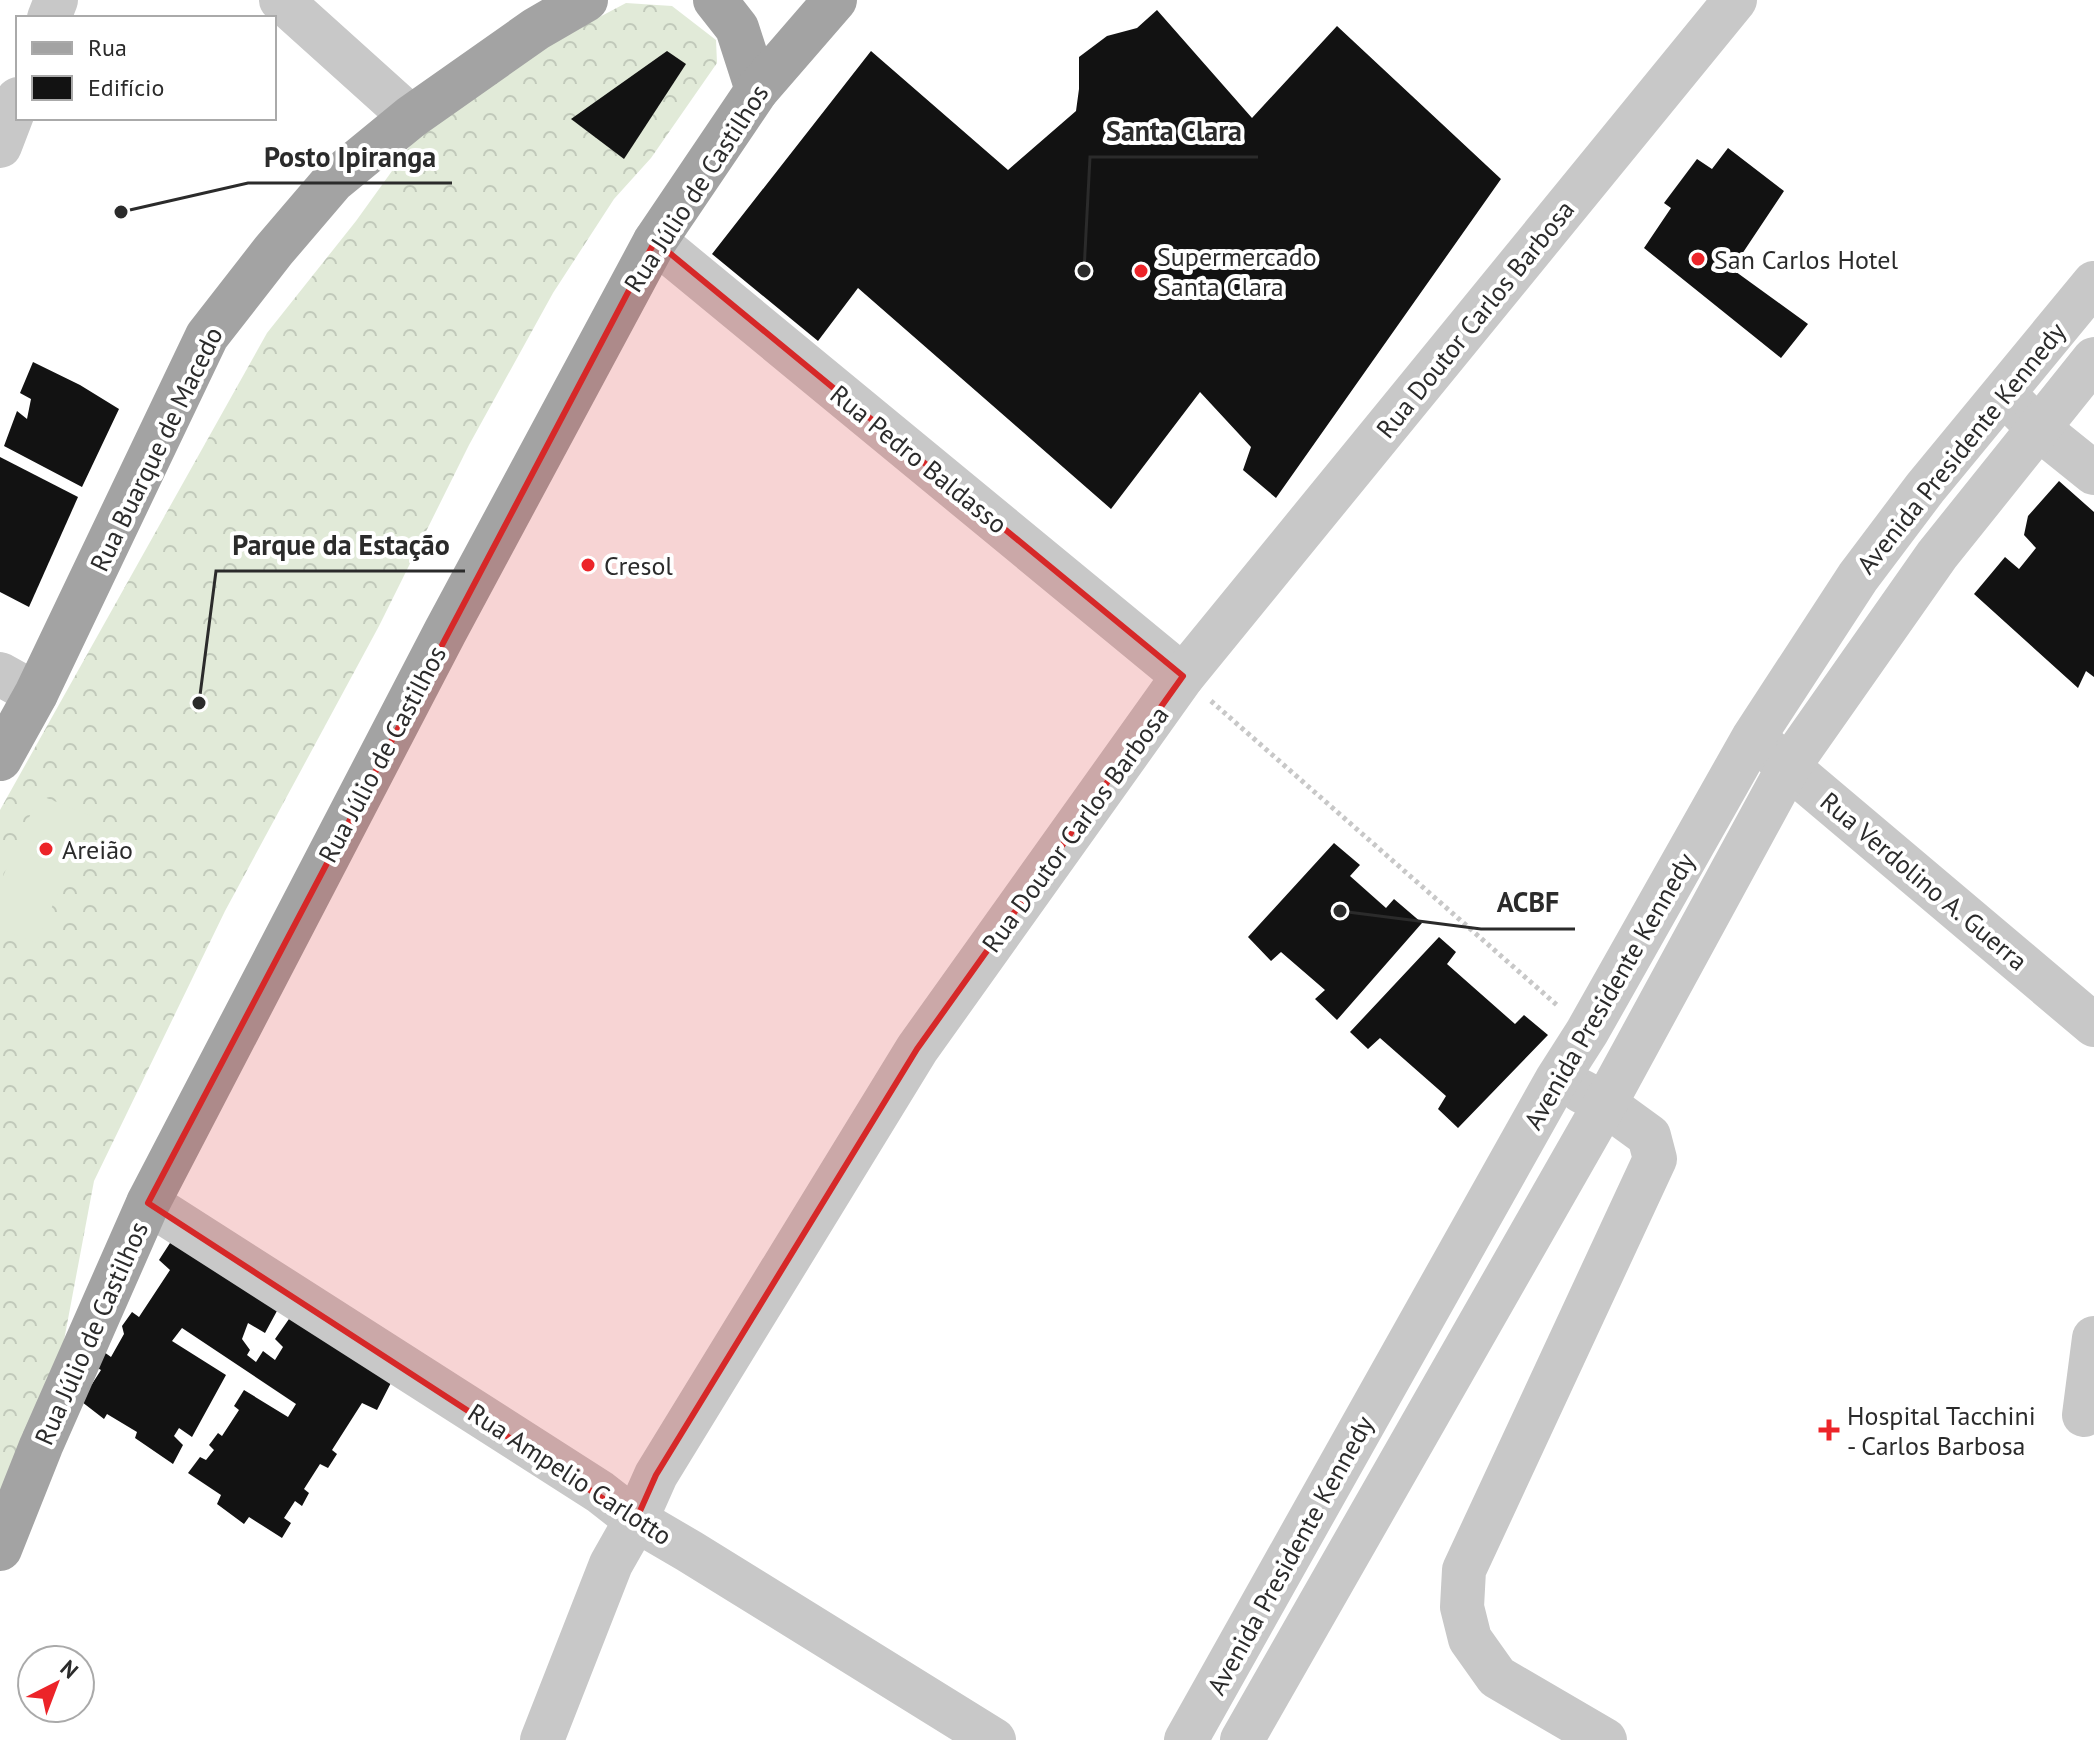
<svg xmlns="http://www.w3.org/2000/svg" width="2094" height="1740" viewBox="0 0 2094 1740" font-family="'PT Sans',sans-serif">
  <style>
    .forest { fill: url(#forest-crowns) }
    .pitch { fill: #e1ead8 }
    .building { fill: #121212 }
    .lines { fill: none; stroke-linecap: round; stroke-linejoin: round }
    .path { stroke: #c8c8c8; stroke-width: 5; stroke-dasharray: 4 4; stroke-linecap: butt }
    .minor { stroke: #c8c8c8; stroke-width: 44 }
    .major { stroke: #a3a3a3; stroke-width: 44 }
    .marked { fill: #d62828; fill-opacity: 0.2; stroke: #d62828; stroke-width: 6; stroke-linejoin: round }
    .poi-dot { fill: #ec2429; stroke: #fff; stroke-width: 3 }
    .labels { text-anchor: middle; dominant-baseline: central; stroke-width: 8; stroke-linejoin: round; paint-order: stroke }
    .street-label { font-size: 26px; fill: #2b2b2b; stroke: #fff }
    .poi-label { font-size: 26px; fill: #2b2b2b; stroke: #fff; text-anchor: start }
    .leader { fill: none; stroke: #2b2b2b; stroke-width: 3 }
    .callout-dot { fill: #2b2b2b; stroke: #fff; stroke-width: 3 }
    .callout-label { font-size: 28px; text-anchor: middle; font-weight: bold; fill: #2b2b2b; stroke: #fff; stroke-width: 8; stroke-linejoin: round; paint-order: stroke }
  </style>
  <defs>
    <pattern id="forest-crowns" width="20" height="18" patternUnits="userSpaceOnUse" patternTransform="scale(2)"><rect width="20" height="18" fill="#e1ead8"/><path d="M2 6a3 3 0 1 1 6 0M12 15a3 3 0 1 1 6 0" fill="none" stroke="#c1c9ba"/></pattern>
  </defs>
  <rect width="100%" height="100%" fill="#fff"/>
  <!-- forest -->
  <polygon class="forest" points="626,3 672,6 716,40 717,63 651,158 614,199 553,293 469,445 379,626 225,911 94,1181 59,1367 0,1503 0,810 267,333 356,221 428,121 575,30"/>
  <!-- pitch -->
  <polygon class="pitch" points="39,795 92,816 36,943 0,929 0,883"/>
  <!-- building -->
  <g class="building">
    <polygon points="1157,10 1252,118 1337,26 1501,179 1276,498 1243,470 1251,447 1200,392 1111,509 858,288 818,341 712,254 871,51 1008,170 1076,111 1079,89 1079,57 1107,36 1137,28"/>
    <polygon points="667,51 686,64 624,159 571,119"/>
    <polygon points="1728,148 1784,191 1732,269 1808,324 1781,358 1644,248 1671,208 1664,203 1697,159 1712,169"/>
    <polygon points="33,362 80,385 119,409 82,487 4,446 17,411 27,419 31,399 20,393"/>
    <polygon points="0,457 78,497 29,607 0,592"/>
    <polygon points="2059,481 2094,512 2094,677 2086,671 2078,688 1974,594 2005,557 2019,569 2036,548 2024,535 2028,516"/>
    <polygon points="1334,843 1360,865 1350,876 1386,908 1394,899 1422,923 1337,1020 1315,999 1325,990 1281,952 1271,961 1248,937"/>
    <polygon points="1439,937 1456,952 1447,964 1515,1024 1524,1015 1548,1035 1458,1128 1438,1109 1446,1096 1380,1038 1368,1049 1350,1032"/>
    <polygon points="181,1226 284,1298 265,1333 248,1323 242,1339 250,1350 247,1355 256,1362 263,1351 275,1360 283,1347 275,1339 298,1306 395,1375 377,1410 362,1403 332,1450 337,1454 328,1468 320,1464 304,1489 309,1493 302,1506 295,1501 284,1518 291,1523 282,1538 249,1517 244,1524 217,1504 221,1495 188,1473 200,1457 206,1460 214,1450 209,1445 218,1433 222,1436 239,1410 234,1406 244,1390 288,1417 296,1404 182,1328 172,1341 226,1375 192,1437 179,1428 174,1436 183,1445 173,1464 135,1438 137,1432 107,1414 104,1419 73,1395 92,1384 101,1370 94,1366 104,1352 111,1357 124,1334 122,1326 132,1312 139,1317 170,1270 159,1260"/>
  </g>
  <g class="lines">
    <!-- path -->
    <polyline class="path" points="1211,701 1558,1006"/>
    <!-- minor -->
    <g class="minor">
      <polyline points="281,0 411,117"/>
      <polyline points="49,18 56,0"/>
      <polyline points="0,146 18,99"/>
      <polyline points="655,241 1183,676"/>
      <polyline points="2018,408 2038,428 2094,473"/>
      <polyline points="0,674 36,694"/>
      <polyline points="1766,748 2094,1025"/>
      <polyline points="1581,1091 1605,1104 1649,1136 1655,1159 1464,1570 1462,1607 1470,1639 1497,1677 1605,1740"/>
      <polyline points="148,1203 600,1492 636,1520 689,1551 994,1740"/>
      <polyline points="2084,1415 2094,1338"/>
      <polyline points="542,1740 611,1564 636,1520 656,1475 917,1049 1183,676 1735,0"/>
      <polyline points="1186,1740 1557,1079 1587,1032 1753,738 1858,577 1925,488 2094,283"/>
      <polyline points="1242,1740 1605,1104 1789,766 1937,555 2094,359"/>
    </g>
    <!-- major -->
    <g class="major">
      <polyline points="715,0 737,28 757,90"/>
      <polyline points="0,759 36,694 207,336 274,250 333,181 411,117 536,29 586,0"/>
      <polyline points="0,1549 41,1446 148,1203 445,632 655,241 757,90 835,0"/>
    </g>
  </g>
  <!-- marked area -->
  <path class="marked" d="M655,241L1183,676L917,1049L656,1475L636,1520L148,1203Z"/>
  <!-- markers -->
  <g class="poi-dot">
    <circle cx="1698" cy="259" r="8"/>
    <circle cx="1141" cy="271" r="8"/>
    <circle cx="588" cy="565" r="8"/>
    <circle cx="46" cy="849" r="8"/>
    <path d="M1825 1418h8v8h8v8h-8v8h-8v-8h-8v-8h8z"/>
  </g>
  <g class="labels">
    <!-- street labels -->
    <g class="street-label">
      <text transform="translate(696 188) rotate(-57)">Rua Júlio de Castilhos</text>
      <text transform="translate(1475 319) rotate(-51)">Rua Doutor Carlos Barbosa</text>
      <text transform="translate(1961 448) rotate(-51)">Avenida Presidente Kennedy</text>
      <text transform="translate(156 449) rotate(-64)">Rua Buarque de Macedo</text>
      <text transform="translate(919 459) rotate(39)">Rua Pedro Baldasso</text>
      <text transform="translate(382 754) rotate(-62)">Rua Júlio de Castilhos</text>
      <text transform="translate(1075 829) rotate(-54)">Rua Doutor Carlos Barbosa</text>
      <text transform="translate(1924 881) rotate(40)">Rua Verdolino A. Guerra</text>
      <text transform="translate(1609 991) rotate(-60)">Avenida Presidente Kennedy</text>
      <text transform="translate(91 1333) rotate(-66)">Rua Júlio de Castilhos</text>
      <text transform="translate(570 1474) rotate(33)">Rua Ampelio Carlotto</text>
      <text transform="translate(1290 1555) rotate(-61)">Avenida Presidente Kennedy</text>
    </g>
    <!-- poi labels -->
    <g class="poi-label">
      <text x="1157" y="256">Supermercado<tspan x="1157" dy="30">Santa Clara</tspan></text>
      <text x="1714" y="259">San Carlos Hotel</text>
      <text x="604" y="565">Cresol</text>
      <text x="62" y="849">Areião</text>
      <text x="1847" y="1415">Hospital Tacchini<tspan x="1847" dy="30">- Carlos Barbosa</tspan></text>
    </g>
  </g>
  <!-- callouts -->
  <path class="leader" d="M1084 271L1090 157H1258M121 212L248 183H452M199 703L216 571H465M1340 911L1481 929H1575"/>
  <g class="callout-dot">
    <circle cx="1084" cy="271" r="8"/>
    <circle cx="121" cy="212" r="8"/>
    <circle cx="199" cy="703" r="8"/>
    <circle cx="1340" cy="911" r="8"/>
  </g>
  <g class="callout-label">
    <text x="1174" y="141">Santa Clara</text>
    <text x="350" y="167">Posto Ipiranga</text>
    <text x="341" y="555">Parque da Estação</text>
    <text x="1528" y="912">ACBF</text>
  </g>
  <!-- legend -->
  <rect x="16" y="16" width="260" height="104" fill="#ffffff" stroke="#aaaaaa" stroke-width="2"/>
  <rect x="32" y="42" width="40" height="12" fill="#a3a3a3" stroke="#aaaaaa" stroke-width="2"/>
  <text x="88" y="56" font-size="24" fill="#2b2b2b">Rua</text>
  <rect x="32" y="76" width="40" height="24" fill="#121212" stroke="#aaaaaa" stroke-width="2"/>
  <text x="88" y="96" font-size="24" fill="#2b2b2b">Edifício</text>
  <!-- north arrow -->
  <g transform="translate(56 1684) rotate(42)"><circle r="38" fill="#ffffff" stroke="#aaaaaa" stroke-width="2"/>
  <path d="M0-6L14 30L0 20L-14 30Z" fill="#ec2429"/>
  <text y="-12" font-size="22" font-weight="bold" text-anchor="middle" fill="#2b2b2b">N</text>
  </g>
</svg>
